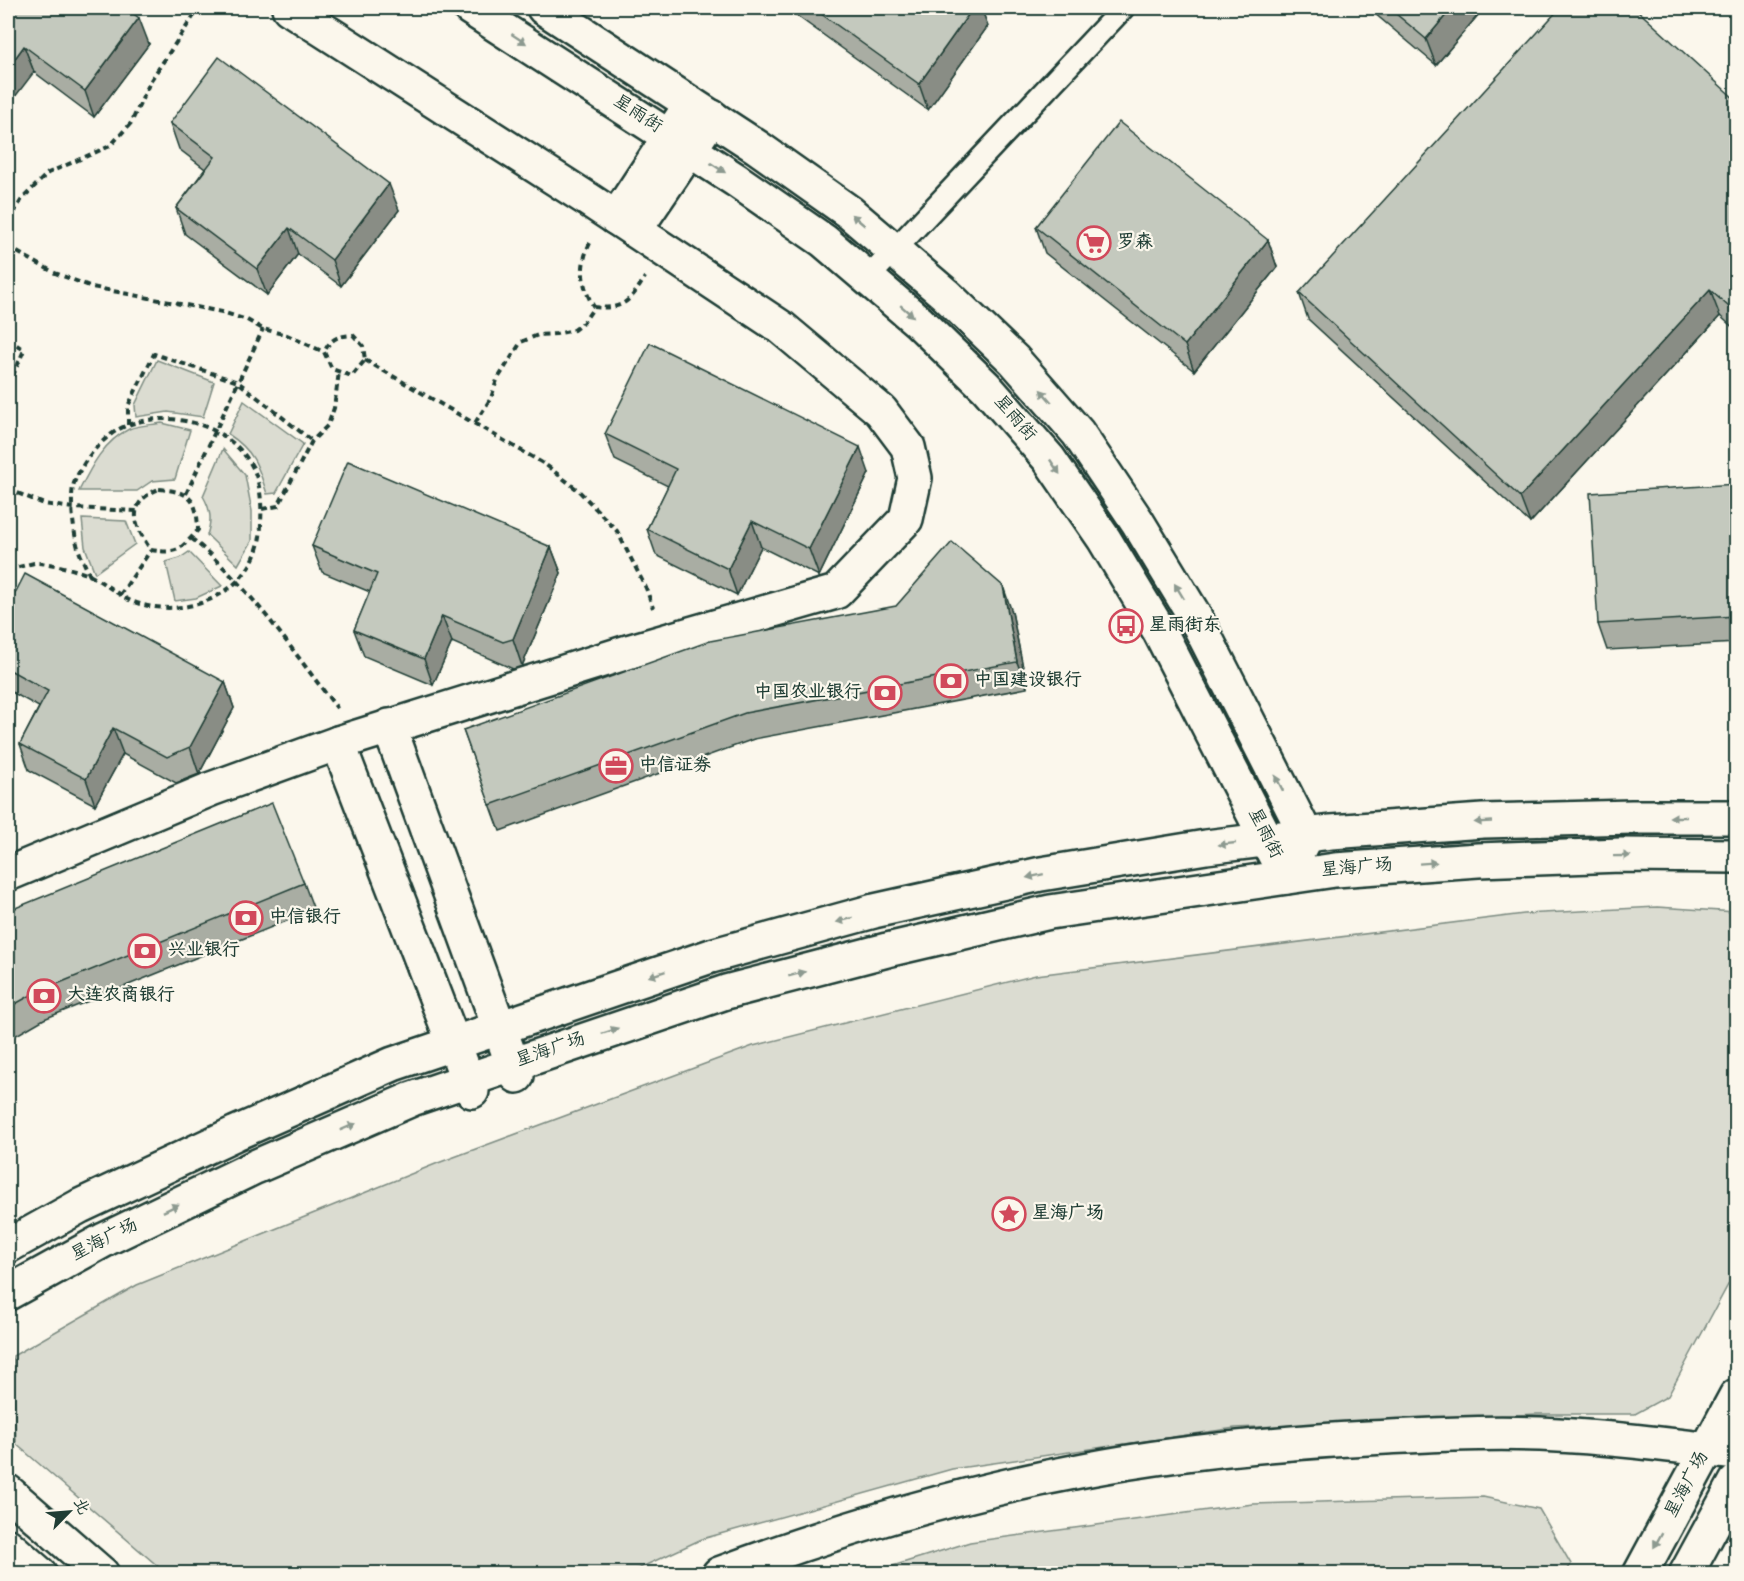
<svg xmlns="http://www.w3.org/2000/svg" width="1744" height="1581" viewBox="0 0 1744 1581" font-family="Dekko,'LXGW WenKai TC',sans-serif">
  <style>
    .green { fill: #dbdcd1; stroke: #7d8c82; stroke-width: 1.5 }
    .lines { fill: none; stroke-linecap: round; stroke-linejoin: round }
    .lane-casing { stroke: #1f3d34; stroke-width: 26 }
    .street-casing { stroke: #1f3d34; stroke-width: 38 }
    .secondary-casing { stroke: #1f3d34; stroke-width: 38 }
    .highway-casing { stroke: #1f3d34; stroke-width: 38 }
    .path { stroke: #1f3d34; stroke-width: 4; stroke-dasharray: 6 4.5; stroke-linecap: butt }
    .lane { stroke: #fbf7ec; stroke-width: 21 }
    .street { stroke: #fbf7ec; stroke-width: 33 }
    .secondary { stroke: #fbf7ec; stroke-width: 33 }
    .highway { stroke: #fbf7ec; stroke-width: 33 }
    .wall { fill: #a9ada3; stroke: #1f3d34; stroke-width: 1.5 }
    .shaded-wall { fill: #898d85; stroke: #1f3d34; stroke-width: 1.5 }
    .building { fill: #c4c9be; stroke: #1f3d34; stroke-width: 1.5 }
    .oneway { fill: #8d9a90 }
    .labels { text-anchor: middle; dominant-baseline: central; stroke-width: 4.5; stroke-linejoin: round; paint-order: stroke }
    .street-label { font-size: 18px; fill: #1f3d34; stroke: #fbf7ec }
    .poi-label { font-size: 18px; font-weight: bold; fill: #1f3d34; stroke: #fbf7ec; text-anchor: start }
  </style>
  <rect width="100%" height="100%" fill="#fbf7ec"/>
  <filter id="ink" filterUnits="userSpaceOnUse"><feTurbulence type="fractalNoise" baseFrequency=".0167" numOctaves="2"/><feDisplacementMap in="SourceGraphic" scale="12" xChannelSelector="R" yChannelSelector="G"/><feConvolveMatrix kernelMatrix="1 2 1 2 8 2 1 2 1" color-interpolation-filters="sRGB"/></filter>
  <g filter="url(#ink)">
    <!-- green -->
    <g class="green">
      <polygon points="157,360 214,382 203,417 168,412 136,417 135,405"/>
      <path d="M244,401L303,444L276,493L267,494C258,465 254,451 228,434Z"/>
      <path d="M162,423L190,430L175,479L152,481L137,491H79C91,467 103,442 129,429C138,425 152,425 162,423Z"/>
      <path d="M223,449L245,475L252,511V541L238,565L207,535C212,520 211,510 203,496Z"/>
      <polygon points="82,519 126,521 135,544 95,573 85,547"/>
      <polygon points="189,552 222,586 196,598 175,601 166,562 180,558"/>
      <polygon points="1657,907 1736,912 1736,1270 1668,1396 1635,1414 1537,1414 1235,1428 952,1469 702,1539 629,1573 167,1574 16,1444 13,1356 137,1285 438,1163 753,1046 1036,975 1524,914"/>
      <polygon points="1483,1497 1539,1509 1571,1564 1566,1573 870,1573 970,1542 1253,1504"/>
    </g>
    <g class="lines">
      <defs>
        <polyline id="lane" points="868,278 1123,8"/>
        <g id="street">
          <polyline points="616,218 691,104"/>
          <polyline points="635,230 712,117"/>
          <polyline points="389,726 517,1076"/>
          <polyline points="338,743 472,1091"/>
          <polyline points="8,874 211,789 338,743 631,651 836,592 906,519 915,478 908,447 881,411 782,328 589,200 289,8"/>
        </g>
        <g id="secondary">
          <polyline points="470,8 736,180 824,241 919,322 986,387 1049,459 1104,539 1160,632 1286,877"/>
          <polyline points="544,8 757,147 849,212 945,294 1014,360 1078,433 1137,521 1194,615 1306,835 1294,859"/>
          <polyline points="8,1492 102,1574"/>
          <polyline points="8,1546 40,1574"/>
          <path d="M719,1574C837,1530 960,1493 1084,1470C1177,1452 1274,1443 1368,1438C1425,1435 1483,1432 1540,1434C1606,1437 1671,1445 1736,1453"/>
          <polyline points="1640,1574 1736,1396"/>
          <polyline points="1686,1574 1736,1482"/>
        </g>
        <g id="highway">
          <polyline points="8,1246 80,1206 236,1133 393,1064 711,956 874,911 1041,874 1206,847 1331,832 1483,821 1632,817 1736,817"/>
          <polyline points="8,1293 106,1239 255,1167 412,1099 726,992 887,950 1050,912 1335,870 1478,860 1621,855 1736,856"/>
        </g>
      </defs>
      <!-- lane casing -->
      <use href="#lane" class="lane-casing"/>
      <!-- street casing -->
      <use href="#street" class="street-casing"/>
      <!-- secondary casing -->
      <use href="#secondary" class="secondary-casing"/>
      <!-- highway casing -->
      <use href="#highway" class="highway-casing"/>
      <!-- path -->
      <g class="path">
        <polyline points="8,223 22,199 48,173 110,146 131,123 151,80 199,8"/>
        <path d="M590,243C579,265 581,286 594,307"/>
        <path d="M8,247L55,273L92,287L222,312L247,320L263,329L287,335L324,352L332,369L352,376L365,360L363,346L353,335C338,336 331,338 324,352"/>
        <polyline points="8,339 24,350 8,387"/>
        <polyline points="365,360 546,465 579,491 617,531 646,588 653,608"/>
        <path d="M475,423L491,398L497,380L521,342L538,335L556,334L574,330L583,323L594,307C623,310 631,301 645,277"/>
        <polyline points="128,425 128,406 154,354 238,382 312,441"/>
        <polyline points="8,489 44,504 73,508 137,511"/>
        <path d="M159,489C190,492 197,498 198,530C180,550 178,554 151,550C134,526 125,503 159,489Z"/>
        <polyline points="186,494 263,329"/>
        <polyline points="262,509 278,506 312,441 328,425 334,408 339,372"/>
        <path d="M191,538C249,585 291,649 337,708"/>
        <path d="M8,570C16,568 25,565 34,563C47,562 79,570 91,576C104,583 116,593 129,600C156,612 192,610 217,596C245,581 261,555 261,523C262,505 261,487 254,470C232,425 173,409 128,425C104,434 83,460 74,483C69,497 74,537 79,551C82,559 86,567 90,576"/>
        <polyline points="120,595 151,550"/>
      </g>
      <!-- lane -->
      <use href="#lane" class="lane"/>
      <!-- street -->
      <use href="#street" class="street"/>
      <!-- secondary -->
      <use href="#secondary" class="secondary"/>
      <!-- highway -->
      <use href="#highway" class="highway"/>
    </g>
    <!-- wall -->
    <g class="wall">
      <polygon points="8,8 149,44 94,117 34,72"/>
      <polygon points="786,8 981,8 988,26 928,110"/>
      <polygon points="1368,8 1484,8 1436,65"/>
      <polygon points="1737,101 1737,331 1720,316 1530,523 1308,319 1299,293"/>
      <polygon points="170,123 399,210 341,286 298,254 267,295 185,234 176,208 205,169 179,149"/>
      <polygon points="1036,227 1268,240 1277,267 1194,371 1045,253"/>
      <polygon points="605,434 869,473 819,576 761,547 737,595 656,555 647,529 668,486 615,460"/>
      <polygon points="1737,484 1737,643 1607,650 1598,624"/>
      <polygon points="312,546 551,547 561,573 522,666 513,669 452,642 433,685 364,656 354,630 370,592 322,572"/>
      <polygon points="8,607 225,682 234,708 199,774 176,783 123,754 95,805 29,770 20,744 39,707 8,690"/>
      <polygon points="1012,612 1027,688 754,739 500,831 463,730"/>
      <polygon points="304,883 314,910 44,1019 8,1040 8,911"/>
    </g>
    <!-- shaded-wall -->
    <g class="shaded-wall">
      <polygon points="973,8 981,8 988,26 928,110 919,84"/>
      <polygon points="1452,8 1484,8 1436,65 1426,39"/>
      <polygon points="139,18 149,44 94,117 85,91"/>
      <polygon points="24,46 34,72 8,106 8,68"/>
      <polygon points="389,184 399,210 341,286 332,260"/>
      <polygon points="289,228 298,254 267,295 257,269"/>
      <polygon points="1268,240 1277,267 1194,371 1185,345"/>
      <polygon points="1710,290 1720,316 1530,523 1520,497"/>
      <polygon points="860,447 869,473 819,576 809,549"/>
      <polygon points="752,521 761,547 737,595 728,569"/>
      <polygon points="551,547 561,573 522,666 513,639"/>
      <polygon points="1003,586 1012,612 1027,688 1017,662"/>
      <polygon points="442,616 452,642 433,685 424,659"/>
      <polygon points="225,682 234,708 199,774 190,747"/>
      <polygon points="113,728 123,754 95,805 86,779"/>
    </g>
    <!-- building -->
    <g class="building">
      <polygon points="8,8 126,8 139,18 85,91 24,46 8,68"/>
      <polygon points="813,8 973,8 919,84"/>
      <polygon points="1389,8 1452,8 1426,39"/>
      <polygon points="1560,8 1635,8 1737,101 1737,314 1710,290 1520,497 1299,293"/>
      <polygon points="219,57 389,184 332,260 289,228 257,269 176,208 215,157 170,123"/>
      <polygon points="1119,122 1268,240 1185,345 1036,227"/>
      <polygon points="650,343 860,447 809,549 752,521 728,569 647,529 676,469 605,434"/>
      <polygon points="348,461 551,547 513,639 503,642 442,616 424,659 354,630 377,574 312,546"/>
      <polygon points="1737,484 1737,616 1598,624 1590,493"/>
      <polygon points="952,542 1003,586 1017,662 745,713 490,805 463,730 710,641 896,606"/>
      <polygon points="25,574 225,682 190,747 167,757 113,728 86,779 20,744 48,691 8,669 8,607"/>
      <polygon points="272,803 304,883 35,993 8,1008 8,911"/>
    </g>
    <!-- one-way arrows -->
    <defs><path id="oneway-solid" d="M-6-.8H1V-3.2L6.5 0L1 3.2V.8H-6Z" transform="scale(1.5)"/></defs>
    <g class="oneway">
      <use href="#oneway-solid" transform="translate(519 39) rotate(33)"/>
      <use href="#oneway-solid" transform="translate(718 168) rotate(33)"/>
      <use href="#oneway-solid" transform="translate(858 220) rotate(-140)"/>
      <use href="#oneway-solid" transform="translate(907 311) rotate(41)"/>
      <use href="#oneway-solid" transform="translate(1046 396) rotate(-131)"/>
      <use href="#oneway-solid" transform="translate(1055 467) rotate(56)"/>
      <use href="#oneway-solid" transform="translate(1179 591) rotate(-121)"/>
      <use href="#oneway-solid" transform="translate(1279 783) rotate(-117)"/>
      <use href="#oneway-solid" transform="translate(1678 817) rotate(-180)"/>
      <use href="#oneway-solid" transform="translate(1483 822) rotate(177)"/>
      <use href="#oneway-solid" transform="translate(1227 844) rotate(174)"/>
      <use href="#oneway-solid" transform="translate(1622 856) rotate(-1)"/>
      <use href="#oneway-solid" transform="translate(1428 863) rotate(-4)"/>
      <use href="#oneway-solid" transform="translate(1035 876) rotate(168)"/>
      <use href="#oneway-solid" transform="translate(845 920) rotate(165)"/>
      <use href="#oneway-solid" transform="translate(657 974) rotate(162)"/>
      <use href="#oneway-solid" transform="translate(797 974) rotate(-15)"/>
      <use href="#oneway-solid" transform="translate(610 1031) rotate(-19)"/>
      <use href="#oneway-solid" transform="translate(348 1127) rotate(-23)"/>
      <use href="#oneway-solid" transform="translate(171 1208) rotate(-26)"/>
      <use href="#oneway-solid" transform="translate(1658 1540) rotate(119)"/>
    </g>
  </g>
  <!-- icons -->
  <defs>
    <symbol id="supermarket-ring" viewBox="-11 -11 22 22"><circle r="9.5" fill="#fbf7ec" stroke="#d1495b" stroke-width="1.5"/><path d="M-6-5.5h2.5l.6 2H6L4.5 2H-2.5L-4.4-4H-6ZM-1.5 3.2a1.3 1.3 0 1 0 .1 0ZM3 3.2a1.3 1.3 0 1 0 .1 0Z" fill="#d1495b"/></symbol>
    <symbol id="bus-ring" viewBox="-11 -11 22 22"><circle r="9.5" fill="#fbf7ec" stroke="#d1495b" stroke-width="1.5"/><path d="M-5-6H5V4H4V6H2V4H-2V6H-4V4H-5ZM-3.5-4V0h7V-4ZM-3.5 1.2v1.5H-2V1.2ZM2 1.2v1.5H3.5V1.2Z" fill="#d1495b"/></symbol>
    <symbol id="bank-ring" viewBox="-11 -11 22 22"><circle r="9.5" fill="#fbf7ec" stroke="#d1495b" stroke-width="1.5"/><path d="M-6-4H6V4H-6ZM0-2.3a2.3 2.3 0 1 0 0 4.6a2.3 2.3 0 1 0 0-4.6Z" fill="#d1495b"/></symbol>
    <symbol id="office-ring" viewBox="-11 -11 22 22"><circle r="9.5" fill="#fbf7ec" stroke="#d1495b" stroke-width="1.5"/><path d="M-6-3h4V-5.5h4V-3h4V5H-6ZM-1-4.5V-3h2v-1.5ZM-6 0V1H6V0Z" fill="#d1495b"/></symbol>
    <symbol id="sight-ring" viewBox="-11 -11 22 22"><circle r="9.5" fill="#fbf7ec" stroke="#d1495b" stroke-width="1.5"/><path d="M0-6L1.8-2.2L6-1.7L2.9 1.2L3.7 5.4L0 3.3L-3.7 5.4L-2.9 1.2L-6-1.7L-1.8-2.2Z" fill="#d1495b"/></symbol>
  </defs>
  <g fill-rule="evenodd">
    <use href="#supermarket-ring" x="1075" y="224" width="38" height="38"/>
    <use href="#bus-ring" x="1107" y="607" width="38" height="38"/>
    <use href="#bank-ring" x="932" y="662" width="38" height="38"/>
    <use href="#bank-ring" x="866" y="674" width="38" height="38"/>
    <use href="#office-ring" x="597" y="747" width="38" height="38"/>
    <use href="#bank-ring" x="227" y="899" width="38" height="38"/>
    <use href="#bank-ring" x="126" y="932" width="38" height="38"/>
    <use href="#bank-ring" x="25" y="977" width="38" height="38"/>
    <use href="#sight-ring" x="990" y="1195" width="38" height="38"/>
  </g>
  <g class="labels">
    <!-- street labels -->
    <g class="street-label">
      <text transform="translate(637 115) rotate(33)">星雨街</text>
      <text transform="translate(1014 419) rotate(49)">星雨街</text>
      <text transform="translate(1264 834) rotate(63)">星雨街</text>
      <text transform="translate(1357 869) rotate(-5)">星海广场</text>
      <text transform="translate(551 1051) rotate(-19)">星海广场</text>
      <text transform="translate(105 1241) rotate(-27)">星海广场</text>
      <text transform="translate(1688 1485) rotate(-62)">星海广场</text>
    </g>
    <!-- poi labels -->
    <g class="poi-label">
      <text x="1117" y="243">罗森</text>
      <text x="1149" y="626">星雨街东</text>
      <text x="974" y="681">中国建设银行</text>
      <text x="862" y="693" text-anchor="end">中国农业银行</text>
      <text x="639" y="766">中信证券</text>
      <text x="269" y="918">中信银行</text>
      <text x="168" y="951">兴业银行</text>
      <text x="67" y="996">大连农商银行</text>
      <text x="1032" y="1214">星海广场</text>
    </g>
  </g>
  <!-- margin -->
  <rect width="1744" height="1581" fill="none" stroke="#fbf7ec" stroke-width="30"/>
  <rect x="15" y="15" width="1714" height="1551" fill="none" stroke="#1f3d34" stroke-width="2" filter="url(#ink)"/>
  <!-- north arrow -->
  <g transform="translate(69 1512) rotate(65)" stroke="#fbf7ec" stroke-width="4.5" paint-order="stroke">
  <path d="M0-4.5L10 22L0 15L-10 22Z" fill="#1f3d34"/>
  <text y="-9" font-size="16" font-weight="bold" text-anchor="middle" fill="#1f3d34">北</text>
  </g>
</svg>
